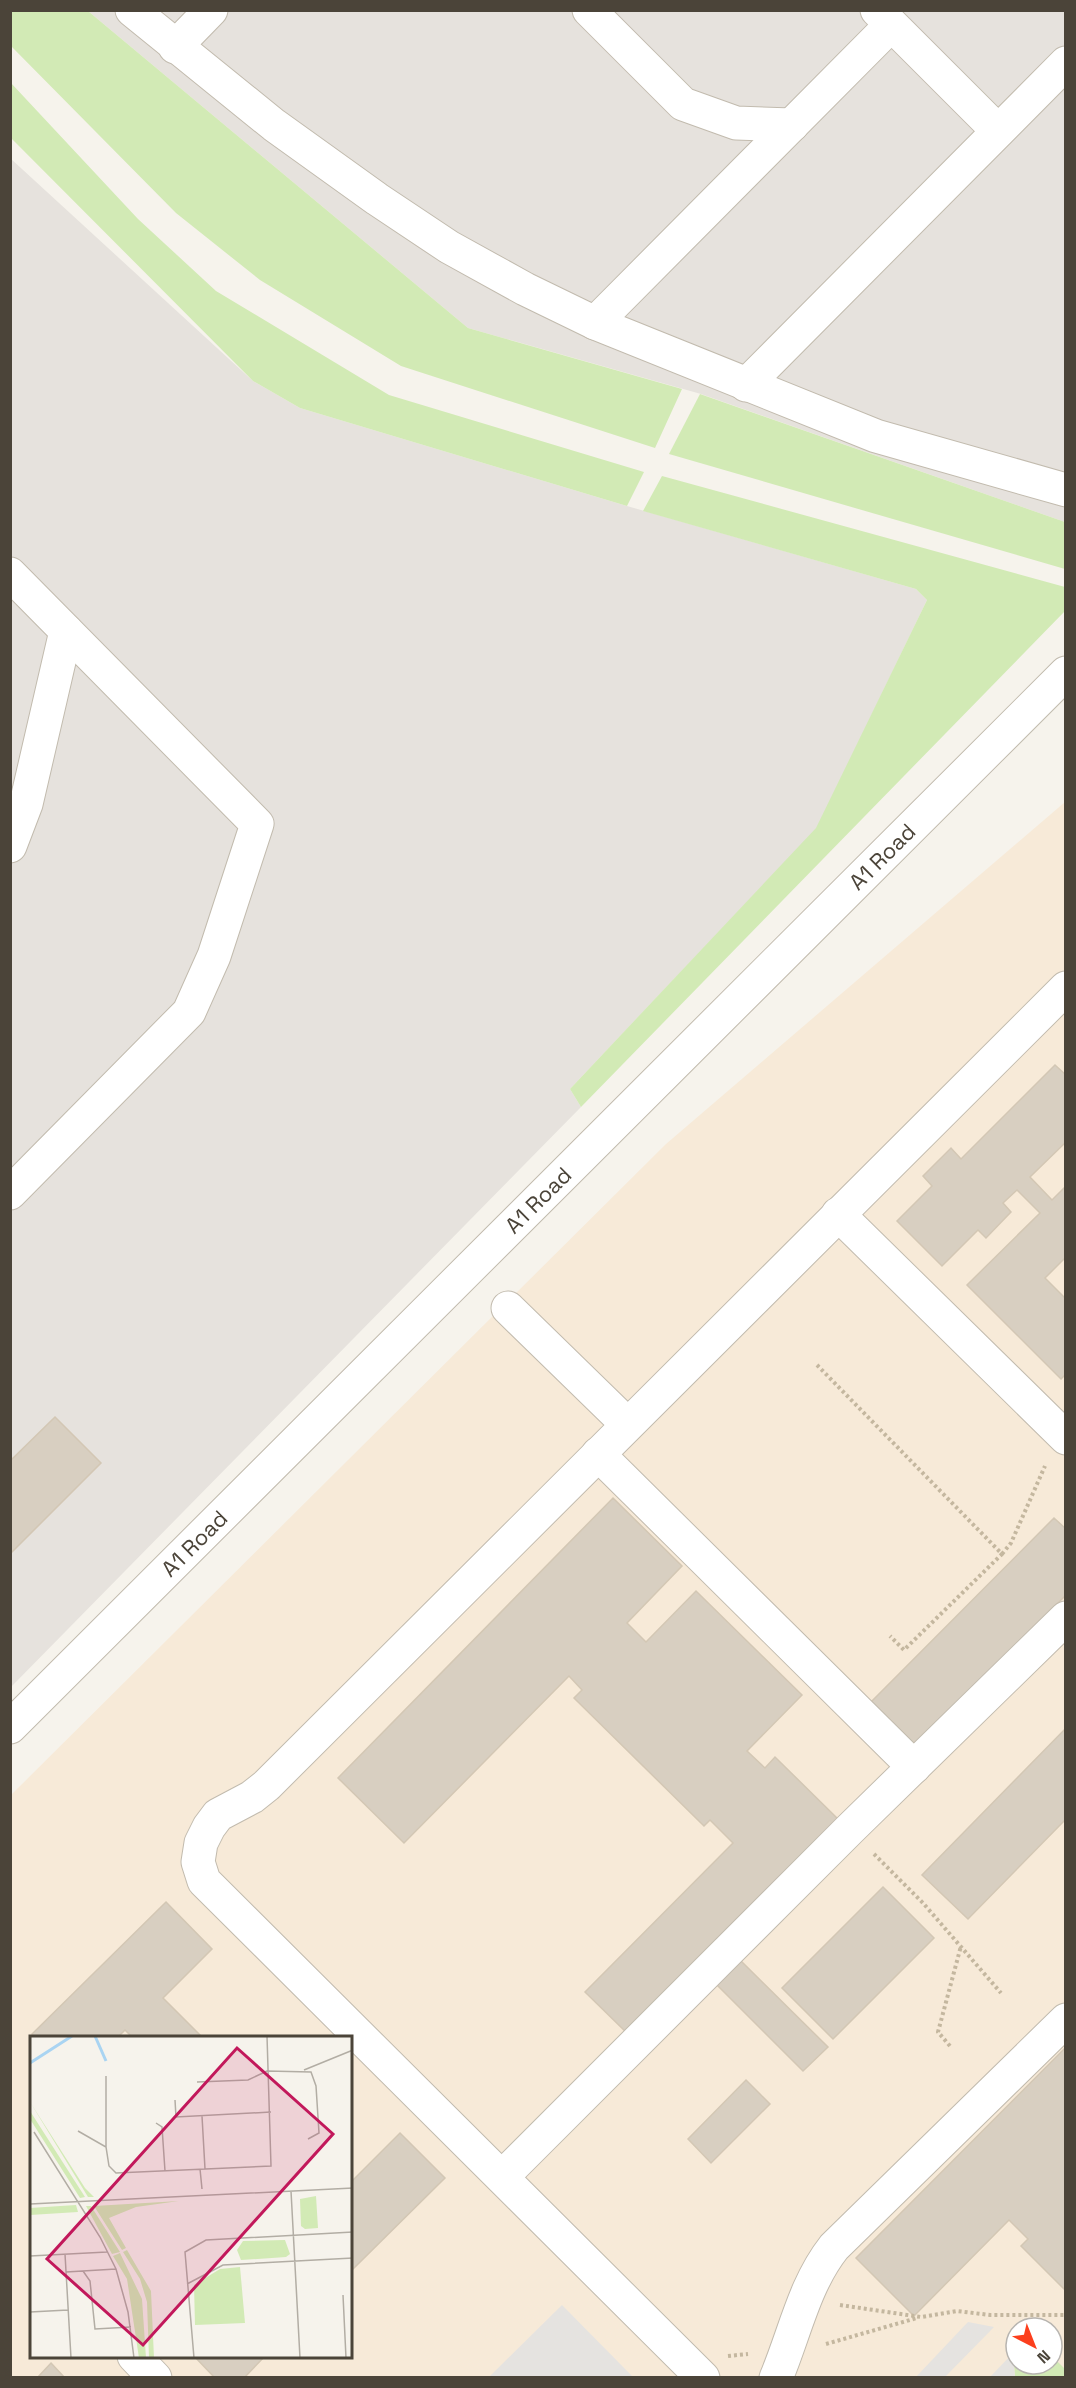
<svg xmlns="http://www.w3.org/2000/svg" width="1076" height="2388" viewBox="0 0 1076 2388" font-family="'Space Grotesk',sans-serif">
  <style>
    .commercial { fill: #f7ead8; fill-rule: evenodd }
    .industrial { fill: #e6e2dd }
    .green { fill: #d2eab5 }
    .parking { fill: #e5e3e0 }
    .building { fill: #d8cfc1; stroke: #d3c7b4; stroke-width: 1.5 }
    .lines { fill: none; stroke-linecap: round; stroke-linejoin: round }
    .minor-casing { stroke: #c2bbae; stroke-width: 35 }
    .path { stroke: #c4b79f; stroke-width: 4; stroke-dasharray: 3 3; stroke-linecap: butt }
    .minor { stroke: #fff; stroke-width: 33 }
    .labels { text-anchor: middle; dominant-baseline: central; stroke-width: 4.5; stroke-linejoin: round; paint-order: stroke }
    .street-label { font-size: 22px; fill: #4b4439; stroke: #fff }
    .inset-river { fill: none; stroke: #a9d4f2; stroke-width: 3 }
    .inset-road { fill: none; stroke: #b2ada4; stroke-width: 1.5 }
    .view { fill: #c2185b; fill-opacity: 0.15; stroke: #c2185b; stroke-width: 3 }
    .inset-edge { fill: none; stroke: #4b4439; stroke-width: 3 }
  </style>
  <rect width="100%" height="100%" fill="#f6f3ec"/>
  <!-- commercial -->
  <path class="commercial" d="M1065,802V2377L11,2378V1795L666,1144ZM32,2037H351V2356H32ZM1016,2328H1052V2364H1016Z"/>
  <!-- industrial -->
  <g class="industrial">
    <polygon points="88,11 1065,11 1065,522 701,394 468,328"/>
    <polygon points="10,158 253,381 300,408 627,506 916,589 927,600 817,828 570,1089 581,1107 11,1687"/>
  </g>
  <!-- green -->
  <g class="green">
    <polygon points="10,11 88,11 468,328 682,389 655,448 401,366 260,280 176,213 11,46"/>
    <polygon points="11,83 138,219 216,291 389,395 644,472 627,506 300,408 253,381 11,138"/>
    <polygon points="700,394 1065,522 1065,569 669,454"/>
    <polygon points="662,476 1065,587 1065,611 581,1107 570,1089 816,828 927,600 916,589 643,511"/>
    <polygon points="1016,2352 1016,2364 1052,2364 1052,2356 1065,2369 1065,2377 1015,2377 1013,2353"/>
  </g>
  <!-- parking -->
  <g class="parking">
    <polygon points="562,2305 633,2377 489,2377"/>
    <polygon points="968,2322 994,2327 945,2377 916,2377"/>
    <polygon points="1013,2353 1015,2377 990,2377"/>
  </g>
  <!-- building -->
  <g class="building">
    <polygon points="1055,1065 1066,1075 1066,1142 1030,1177 1052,1200 1066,1186 1066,1257 1045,1278 1066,1299 1066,1374 1061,1379 967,1285 1040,1213 1017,1190 1003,1203 1011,1212 986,1238 978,1230 942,1266 897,1221 932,1186 923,1176 951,1148 961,1159"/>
    <polygon points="55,1417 101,1463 10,1554 10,1461"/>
    <polygon points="613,1498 682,1566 627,1623 646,1642 696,1591 802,1695 747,1751 765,1768 775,1757 840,1821 629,2035 585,1992 733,1843 710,1820 704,1826 574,1698 582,1690 569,1676 404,1843 338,1778"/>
    <polygon points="1054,1518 1066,1529 1066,1595 914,1748 869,1704"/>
    <polygon points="1066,1728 1066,1819 968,1919 922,1875"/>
    <polygon points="883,1887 934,1938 833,2039 782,1988"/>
    <polygon points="166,1902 212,1949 163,1998 202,2037 132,2037 125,2030 118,2037 34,2037 32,2034"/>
    <polygon points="739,1959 828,2047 803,2071 715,1983"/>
    <polygon points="1066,2047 1066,2291 1021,2246 1028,2239 1009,2220 914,2316 856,2258"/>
    <polygon points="746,2080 770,2104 711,2163 688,2139"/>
    <polygon points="400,2133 445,2178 351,2271 351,2182"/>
    <polygon points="194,2356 265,2356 244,2378 215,2378"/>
    <polygon points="51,2363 65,2378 37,2378"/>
  </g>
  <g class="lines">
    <defs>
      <g id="minor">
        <polyline points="132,10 274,125 377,199 449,247 525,289 595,323 876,436 1066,490"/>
        <polyline points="589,10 683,104 736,123 792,125"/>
        <polyline points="877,10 998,131"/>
        <polyline points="175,47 211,10"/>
        <polyline points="595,323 891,25"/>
        <polyline points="746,385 1066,63"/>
        <polyline points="10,574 257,824 214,956 189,1012 10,1193"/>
        <polyline points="10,846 26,804 66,631"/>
        <polyline points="838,1214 1066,1438"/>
        <polyline points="508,1308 627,1424"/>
        <polyline points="598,1454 914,1767"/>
        <path id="s1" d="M10,1727L1066,673"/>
        <polyline points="502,2177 849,1830 1066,1618"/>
        <polyline points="134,2356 155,2378"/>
        <polyline points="703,2378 204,1881 198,1862 201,1843 209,1827 218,1815 252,1797 267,1785 1066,988"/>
        <path d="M776,2378C795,2333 804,2285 834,2247L1066,2020"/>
      </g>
    </defs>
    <!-- minor casing -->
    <use href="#minor" class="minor-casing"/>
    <!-- path -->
    <g class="path">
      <polyline points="817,1365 1002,1554 904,1650 890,1636"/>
      <polyline points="1002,1554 1011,1543 1045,1466"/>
      <polyline points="874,1854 923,1903 1001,1993"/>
      <polyline points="950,2046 938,2032 961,1946"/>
      <polyline points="840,2305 921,2317 957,2311 990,2315 1066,2315"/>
      <polyline points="826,2344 917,2318"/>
      <polyline points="728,2356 748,2354"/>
    </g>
    <!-- minor -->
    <use href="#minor" class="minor"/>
  </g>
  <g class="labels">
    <!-- street labels -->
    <g class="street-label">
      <text stroke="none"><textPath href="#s1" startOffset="1232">A1 Road</textPath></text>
      <text stroke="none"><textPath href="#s1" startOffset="746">A1 Road</textPath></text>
      <text stroke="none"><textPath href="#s1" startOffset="260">A1 Road</textPath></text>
    </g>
  </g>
  <!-- overview -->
  <g transform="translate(30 2036)">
    <rect width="322" height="322" fill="#f6f3ec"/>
    <path d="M0,66L55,152L64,161H58ZM0,75L55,161L50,162L0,83ZM286,160L288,192L275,193L271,190L270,163ZM149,165L106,171L79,182L96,212L92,214L64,170ZM46,169L48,176L0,179V172ZM56,170H61L90,216L82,218ZM255,204L260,218L256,221L211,224L207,214L213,205ZM97,214L121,255L124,322H119L117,266L110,243L93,216ZM90,217L112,263L116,322H109L97,243L83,220ZM210,231L215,287L165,289L164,249L190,233Z" fill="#d2eab5"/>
    <path class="inset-river" d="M65,0L76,25M0,27L42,0"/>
    <path class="inset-road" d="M274,34L323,14M76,40V111M167,46L218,44L237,35L281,36L286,50L289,97L278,103M145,64L146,81L241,76M172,80L175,133M126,87L132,91L135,135M48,95L76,111L79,130L86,137L241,130L237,0M4,96L70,201L86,233L98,276L104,322M170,133L172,153M261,155L270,322M0,168L323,152M35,218L41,322M0,220L77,216M53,235L60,245L65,293L101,291M36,236L86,233M157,248L193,229L323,222M313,259L316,322M0,276L38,274M164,322L155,216L176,204L323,196"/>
    <path class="view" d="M207,12L303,98L113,309L17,223Z"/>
    <rect width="322" height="322" class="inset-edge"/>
  </g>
  <!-- border -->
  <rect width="1076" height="2388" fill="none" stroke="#4b4439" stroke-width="24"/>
  <!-- north arrow -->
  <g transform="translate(1034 2346) rotate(138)"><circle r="28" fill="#ffffff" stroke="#b7b4b0" stroke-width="1.5"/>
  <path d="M0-4.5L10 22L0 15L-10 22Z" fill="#fc3f1d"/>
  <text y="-9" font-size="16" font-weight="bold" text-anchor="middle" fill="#4b4439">N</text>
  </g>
</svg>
